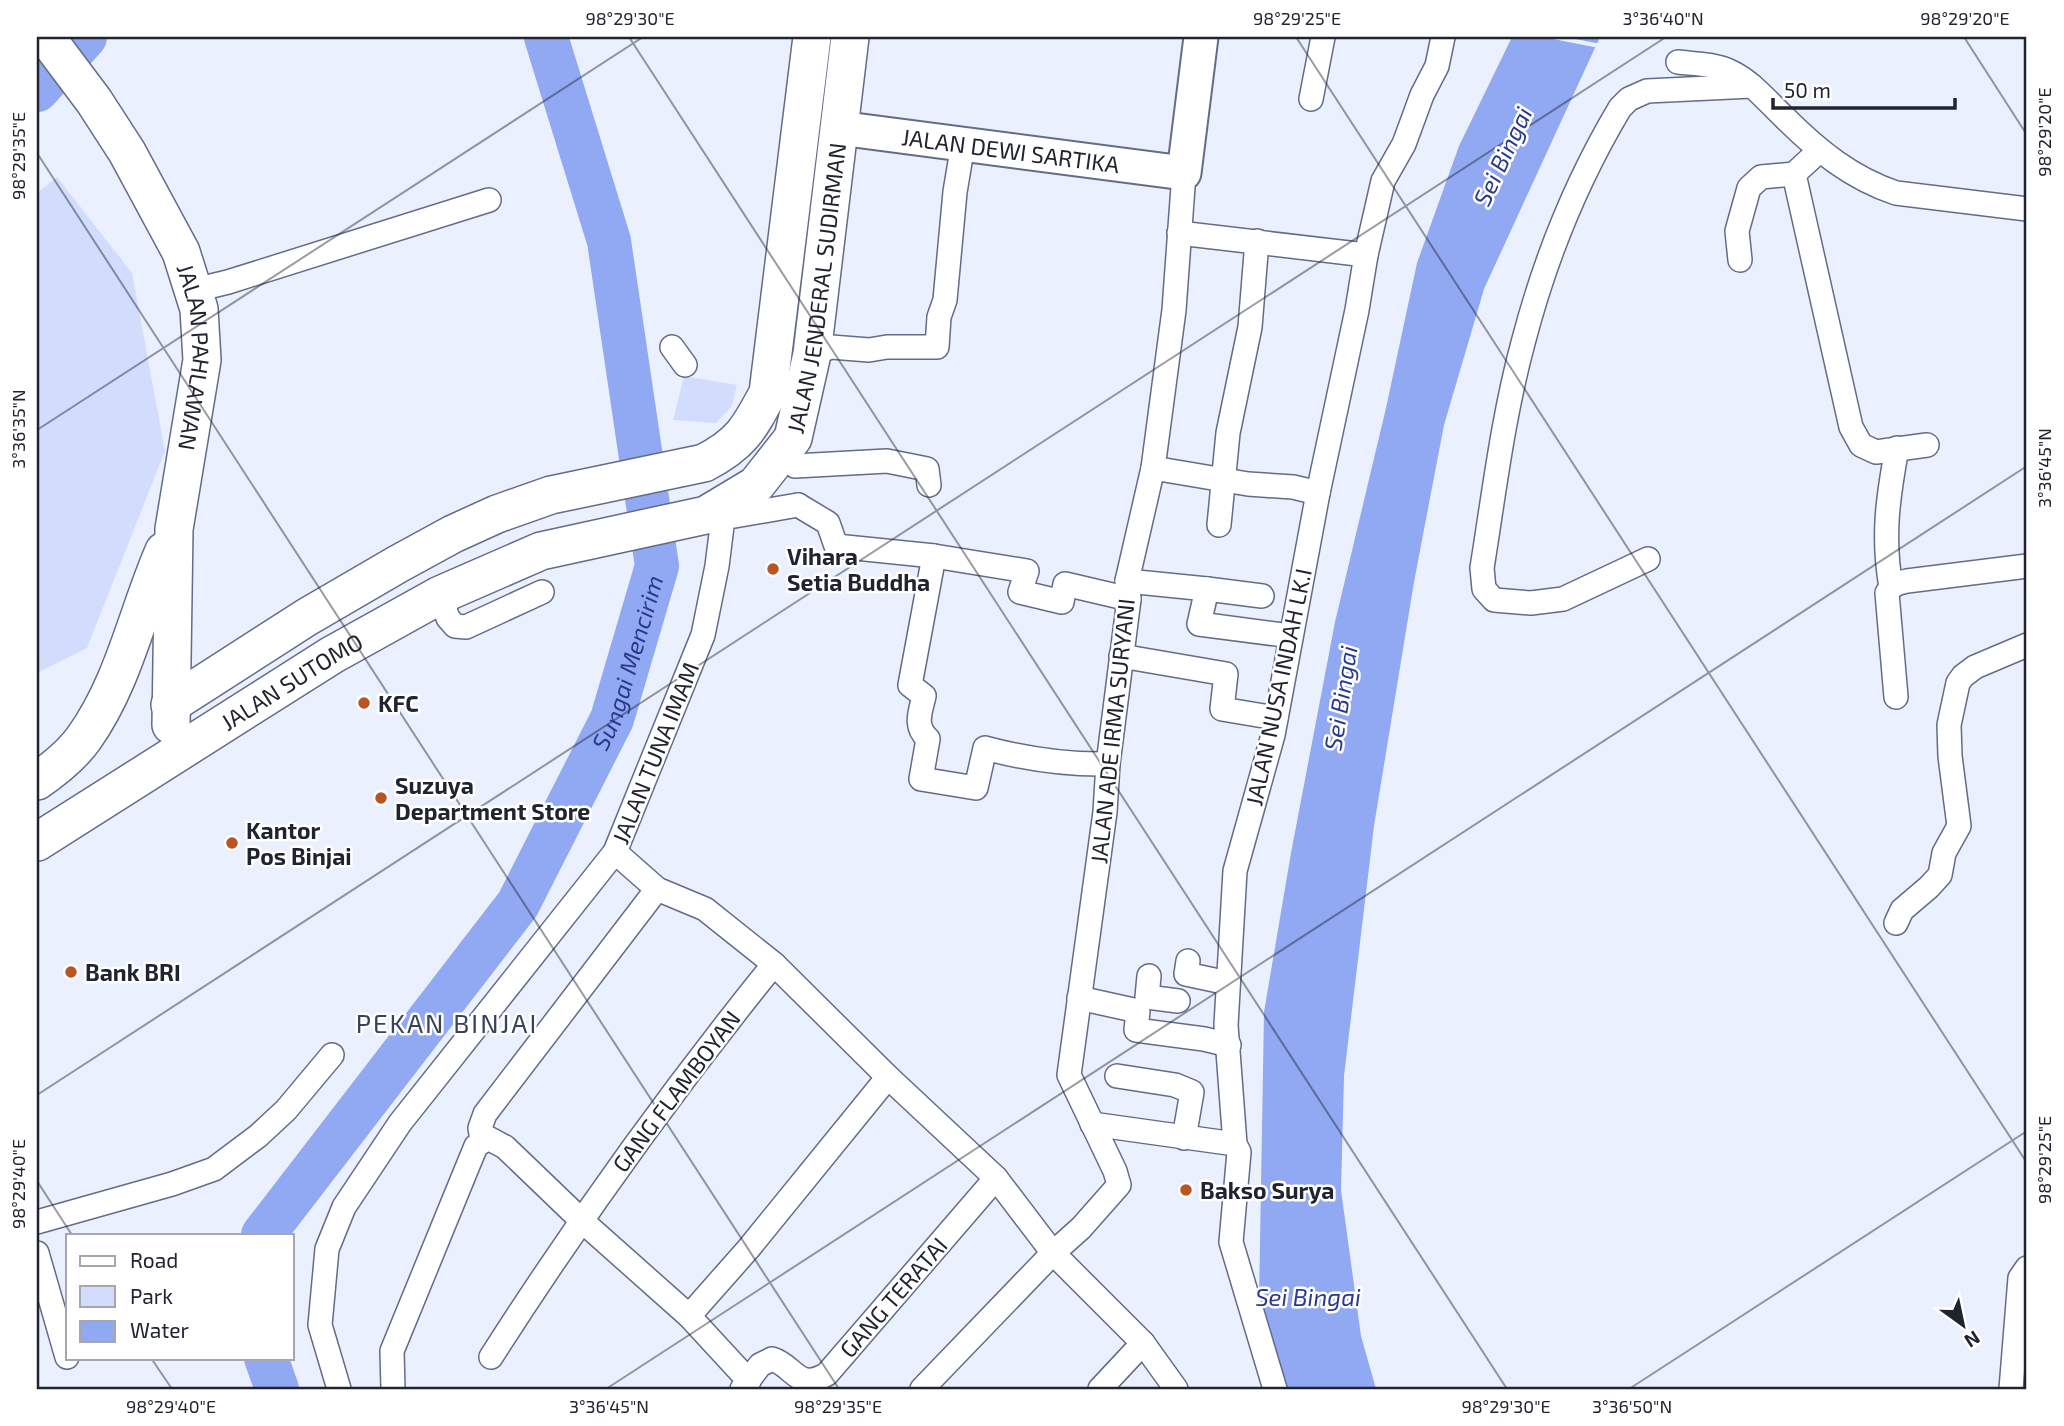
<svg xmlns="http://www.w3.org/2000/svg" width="2064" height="1426" viewBox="0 0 2064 1426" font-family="'Exo 2',sans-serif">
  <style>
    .green { fill: #d2ddfd }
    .water { fill: #91a8f2 }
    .pier { fill: #ebf0fe }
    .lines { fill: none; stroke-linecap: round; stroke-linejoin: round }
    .river { stroke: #91a8f2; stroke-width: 44 }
    .street-casing { stroke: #626c89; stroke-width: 26 }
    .secondary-casing { stroke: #626c89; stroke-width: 37 }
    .primary-casing { stroke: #626c89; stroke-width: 40 }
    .street { stroke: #fff; stroke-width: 23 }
    .secondary { stroke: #fff; stroke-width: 33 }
    .primary { stroke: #fff; stroke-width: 37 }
    .ticks { fill: none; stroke: #202430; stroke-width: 2; stroke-opacity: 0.45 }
    .poi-dot { fill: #b95423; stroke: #fff; stroke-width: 2.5 }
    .labels { text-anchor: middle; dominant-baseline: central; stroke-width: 5; stroke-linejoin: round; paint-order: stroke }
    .street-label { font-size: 23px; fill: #202430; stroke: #fff }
    .poi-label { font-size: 23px; font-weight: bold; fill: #202430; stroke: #fff; text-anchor: start }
    .water-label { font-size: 24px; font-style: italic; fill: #29398e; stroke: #fff }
    .quarter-label { font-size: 26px; letter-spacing: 2px; fill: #39425d; stroke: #fff }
    .neatline { fill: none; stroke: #202430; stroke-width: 2.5 }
    .ticks-label { font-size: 18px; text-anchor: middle; fill: #202430 }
  </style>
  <rect width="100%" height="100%" fill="#ebf0fe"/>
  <!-- green -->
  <g class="green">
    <polygon points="57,177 132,273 165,451 87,648 37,673 37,193"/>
    <polygon points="684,376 737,385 732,406 716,423 673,420"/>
  </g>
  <!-- water -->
  <polygon class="water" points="1512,37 1600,37 1484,289 1444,425 1414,582 1374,826 1344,1076 1341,1190 1361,1336 1376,1389 1279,1389 1259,1302 1264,1012 1291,853 1335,622 1386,408 1417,263 1459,146"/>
  <!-- pier -->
  <polygon class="pier" points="1543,37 1565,37 1601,44 1599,48"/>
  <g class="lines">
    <!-- river -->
    <g class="river">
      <polyline points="37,90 85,37"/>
      <path id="s1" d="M263,1235L518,904L612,719L657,566L609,241L546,37"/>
      <polyline points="266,1358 277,1389"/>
    </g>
    <defs>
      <g id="street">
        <path d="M1678,62C1695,64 1715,64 1731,72C1752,82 1768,102 1785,118C1817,150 1851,178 1896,193L2027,209"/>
        <polyline points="1311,99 1323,37"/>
        <polyline points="1794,174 1851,427 1861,445 1876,452 1927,445"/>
        <polyline points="1179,233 1366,255"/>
        <polyline points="1740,260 1737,231 1749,188 1761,177 1794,174 1819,151"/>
        <polyline points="195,290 228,282 489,200"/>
        <polyline points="672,347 685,365"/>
        <polyline points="812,354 831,347 869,350 887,347 937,347 939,317 945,300 955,192 963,144"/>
        <polyline points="795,466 887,461 927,469 929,485"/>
        <polyline points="1153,468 1248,484 1293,487 1318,493"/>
        <polyline points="798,505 828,523 836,546 934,556 1027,571 1020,592 1062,602 1065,584 1129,599"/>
        <polyline points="1219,525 1228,433 1250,327 1257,241"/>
        <path d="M934,556L910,685L924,696C920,713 914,726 928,739L921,779L976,788L985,748C1026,759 1065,765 1108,764"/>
        <path d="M1648,559L1563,599L1531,603L1494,600L1484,589L1482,568C1494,493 1503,417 1523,343C1544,262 1577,180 1620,108L1629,99L1647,91L1752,86"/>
        <polyline points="1127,581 1207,589 1199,624 1291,636"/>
        <path d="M1891,587C1882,537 1888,497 1897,448"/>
        <polyline points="1207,589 1262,596"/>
        <polyline points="440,595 448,618 455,626 466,627 542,592"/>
        <polyline points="1121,656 1226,674 1222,709 1276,718"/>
        <path d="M1896,697L1887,593C1893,584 1898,583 1907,581L2027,566"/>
        <polyline points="615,852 657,889 705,909 774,964 888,1077 996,1178 1053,1253 1143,1343 1176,1389"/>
        <polyline points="1896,923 1902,910 1929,887 1940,875 1944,853 1959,826 1950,756 1949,725 1958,683 1963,676 1975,667 2027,645"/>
        <polyline points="1188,961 1186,974 1228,983"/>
        <polyline points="1149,976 1147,997 1178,1001"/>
        <polyline points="1079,998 1138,1011 1136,1030 1204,1039 1229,1045"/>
        <polyline points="1117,1076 1175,1085 1192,1092 1184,1138"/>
        <polyline points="1092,1124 1235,1144"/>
        <polyline points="482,1140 480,1128 485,1114 657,889"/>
        <polyline points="37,1222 172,1184 214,1169 258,1136 286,1110 332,1055"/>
        <polyline points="37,1253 67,1357"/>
        <polyline points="689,1316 749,1248 888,1077"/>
        <path d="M491,1357C578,1221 672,1090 774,964"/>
        <polyline points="339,1389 320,1325 327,1249 344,1207 400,1123 615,852 703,635 717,566 723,518 798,505"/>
        <polyline points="393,1389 392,1351 476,1146 488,1138 505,1147 581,1220 689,1316 749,1381"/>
        <path d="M742,1389L760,1365L772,1359C795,1366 797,1392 827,1374L996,1178"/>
        <polyline points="922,1389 1053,1253 1081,1228 1119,1185 1115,1171 1069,1075 1105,812 1108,764 1129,599 1127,581 1153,468 1174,310 1184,173"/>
        <polyline points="1100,1389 1143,1343"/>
        <polyline points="1275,1389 1231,1242 1239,1152 1235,1144 1226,1025 1235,871 1273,735 1318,493 1357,310 1366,255 1383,181 1404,144 1422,95 1437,66 1443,37"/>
        <polyline points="2011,1389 2020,1278 2027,1268"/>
      </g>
      <g id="secondary">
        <path id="s2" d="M839,128L1184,173L1201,37"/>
      </g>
      <g id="primary">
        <path id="s3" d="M46,37L94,101L127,152L181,252L199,309L202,360L174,529L171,725"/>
        <path d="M170,705L307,617L398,564L453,534L497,514L551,495L704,463C741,444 749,429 768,393L812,37"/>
        <path d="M37,781C53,770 72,755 84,738C124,682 137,613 164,551"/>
        <path id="s4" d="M37,842L332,655L440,595L541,551L706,515L756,485L793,438L812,354L850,37"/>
      </g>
    </defs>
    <!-- street casing -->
    <use href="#street" class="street-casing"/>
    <!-- secondary casing -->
    <use href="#secondary" class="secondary-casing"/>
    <!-- primary casing -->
    <use href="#primary" class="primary-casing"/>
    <!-- street -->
    <use href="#street" class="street"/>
    <!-- secondary -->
    <use href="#secondary" class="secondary"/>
    <!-- primary -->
    <use href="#primary" class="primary"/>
  </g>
  <!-- ticks -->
  <path class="ticks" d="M629,37L1507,1389M1296,37L2027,1163M1964,37L2027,135M37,153L839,1389M37,430L643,37M37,1095L1666,37M37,1181L72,1235M151,1358L172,1389M606,1389L2027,466M1629,1389L2027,1131"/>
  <!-- markers -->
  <g class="poi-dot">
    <circle cx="773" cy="569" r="7"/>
    <circle cx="364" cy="703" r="7"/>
    <circle cx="381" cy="798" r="7"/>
    <circle cx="232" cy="843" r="7"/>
    <circle cx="71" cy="972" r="7"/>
    <circle cx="1186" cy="1190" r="7"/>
  </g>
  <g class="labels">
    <!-- street labels -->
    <g class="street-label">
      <text stroke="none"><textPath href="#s2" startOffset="173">JALAN DEWI SARTIKA</textPath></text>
      <text stroke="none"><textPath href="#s4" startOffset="1022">JALAN JENDERAL SUDIRMAN</textPath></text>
      <text stroke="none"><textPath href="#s3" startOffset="362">JALAN PAHLAWAN</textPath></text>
      <text stroke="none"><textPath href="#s4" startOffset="301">JALAN SUTOMO</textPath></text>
      <text transform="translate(1278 687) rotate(-78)">JALAN NUSA INDAH LK.I</text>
      <text transform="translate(1112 731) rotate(-84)">JALAN ADE IRMA SURYANI</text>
      <text transform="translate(655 753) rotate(-68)">JALAN TUNA IMAM</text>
      <text transform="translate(676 1091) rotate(-53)">GANG FLAMBOYAN</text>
      <text transform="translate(893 1297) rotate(-49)">GANG TERATAI</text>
    </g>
    <!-- poi labels -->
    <g class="poi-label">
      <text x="787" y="556">Vihara<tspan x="787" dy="26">Setia Buddha</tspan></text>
      <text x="378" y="703">KFC</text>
      <text x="395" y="785">Suzuya<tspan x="395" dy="26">Department Store</tspan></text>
      <text x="246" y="830">Kantor<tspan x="246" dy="26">Pos Binjai</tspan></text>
      <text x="85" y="972">Bank BRI</text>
      <text x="1200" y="1190">Bakso Surya</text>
    </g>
    <!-- water labels -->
    <g class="water-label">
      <text transform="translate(1502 156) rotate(-65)">Sei Bingai</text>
      <text stroke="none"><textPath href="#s1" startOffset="684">Sungai Mencirim</textPath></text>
      <text transform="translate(1340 698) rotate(-81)">Sei Bingai</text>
      <text x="1308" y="1296">Sei Bingai</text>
    </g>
    <!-- quarter labels -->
    <g class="quarter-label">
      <text x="447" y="1022">PEKAN BINJAI</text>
    </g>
  </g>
  <!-- border -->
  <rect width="2064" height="1426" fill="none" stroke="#ffffff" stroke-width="77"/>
  <!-- legend -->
  <rect x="66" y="1234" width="228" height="126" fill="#ffffff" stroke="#a6a7ac" stroke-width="2"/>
  <rect x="80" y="1256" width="35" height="10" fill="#ffffff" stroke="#a6a7ac" stroke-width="2"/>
  <text x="130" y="1268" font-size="21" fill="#202430">Road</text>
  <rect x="80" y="1286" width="35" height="21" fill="#d2ddfd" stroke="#a6a7ac" stroke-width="2"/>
  <text x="130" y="1304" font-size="21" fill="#202430">Park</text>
  <rect x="80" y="1321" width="35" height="21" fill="#91a8f2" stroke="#a6a7ac" stroke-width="2"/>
  <text x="130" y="1338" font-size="21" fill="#202430">Water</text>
  <!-- north arrow -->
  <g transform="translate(1963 1325) rotate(147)" stroke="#ffffff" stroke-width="5" paint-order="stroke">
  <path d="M0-5L12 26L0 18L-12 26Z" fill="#202430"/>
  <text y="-10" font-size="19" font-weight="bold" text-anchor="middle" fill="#202430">N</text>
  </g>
  <!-- scale -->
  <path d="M1773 98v10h182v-10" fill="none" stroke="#202430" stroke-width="3.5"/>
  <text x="1784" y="98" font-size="21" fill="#202430" stroke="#ffffff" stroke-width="5" paint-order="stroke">50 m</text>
  <rect x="38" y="38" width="1987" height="1350" class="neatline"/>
  <g class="ticks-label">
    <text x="630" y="25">98°29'30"E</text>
    <text x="1297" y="25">98°29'25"E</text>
    <text x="1663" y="25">3°36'40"N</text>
    <text x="1965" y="25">98°29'20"E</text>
    <text transform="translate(2045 132) rotate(-90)" y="6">98°29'20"E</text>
    <text transform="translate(19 156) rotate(-90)" y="6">98°29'35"E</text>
    <text transform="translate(19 429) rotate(-90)" y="6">3°36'35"N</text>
    <text transform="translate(2045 468) rotate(-90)" y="6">3°36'45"N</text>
    <text transform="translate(2045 1160) rotate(-90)" y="6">98°29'25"E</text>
    <text transform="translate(19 1184) rotate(-90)" y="6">98°29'40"E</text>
    <text x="171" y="1413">98°29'40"E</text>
    <text x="609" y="1413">3°36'45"N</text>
    <text x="838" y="1413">98°29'35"E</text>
    <text x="1506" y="1413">98°29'30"E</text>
    <text x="1632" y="1413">3°36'50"N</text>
  </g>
</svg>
